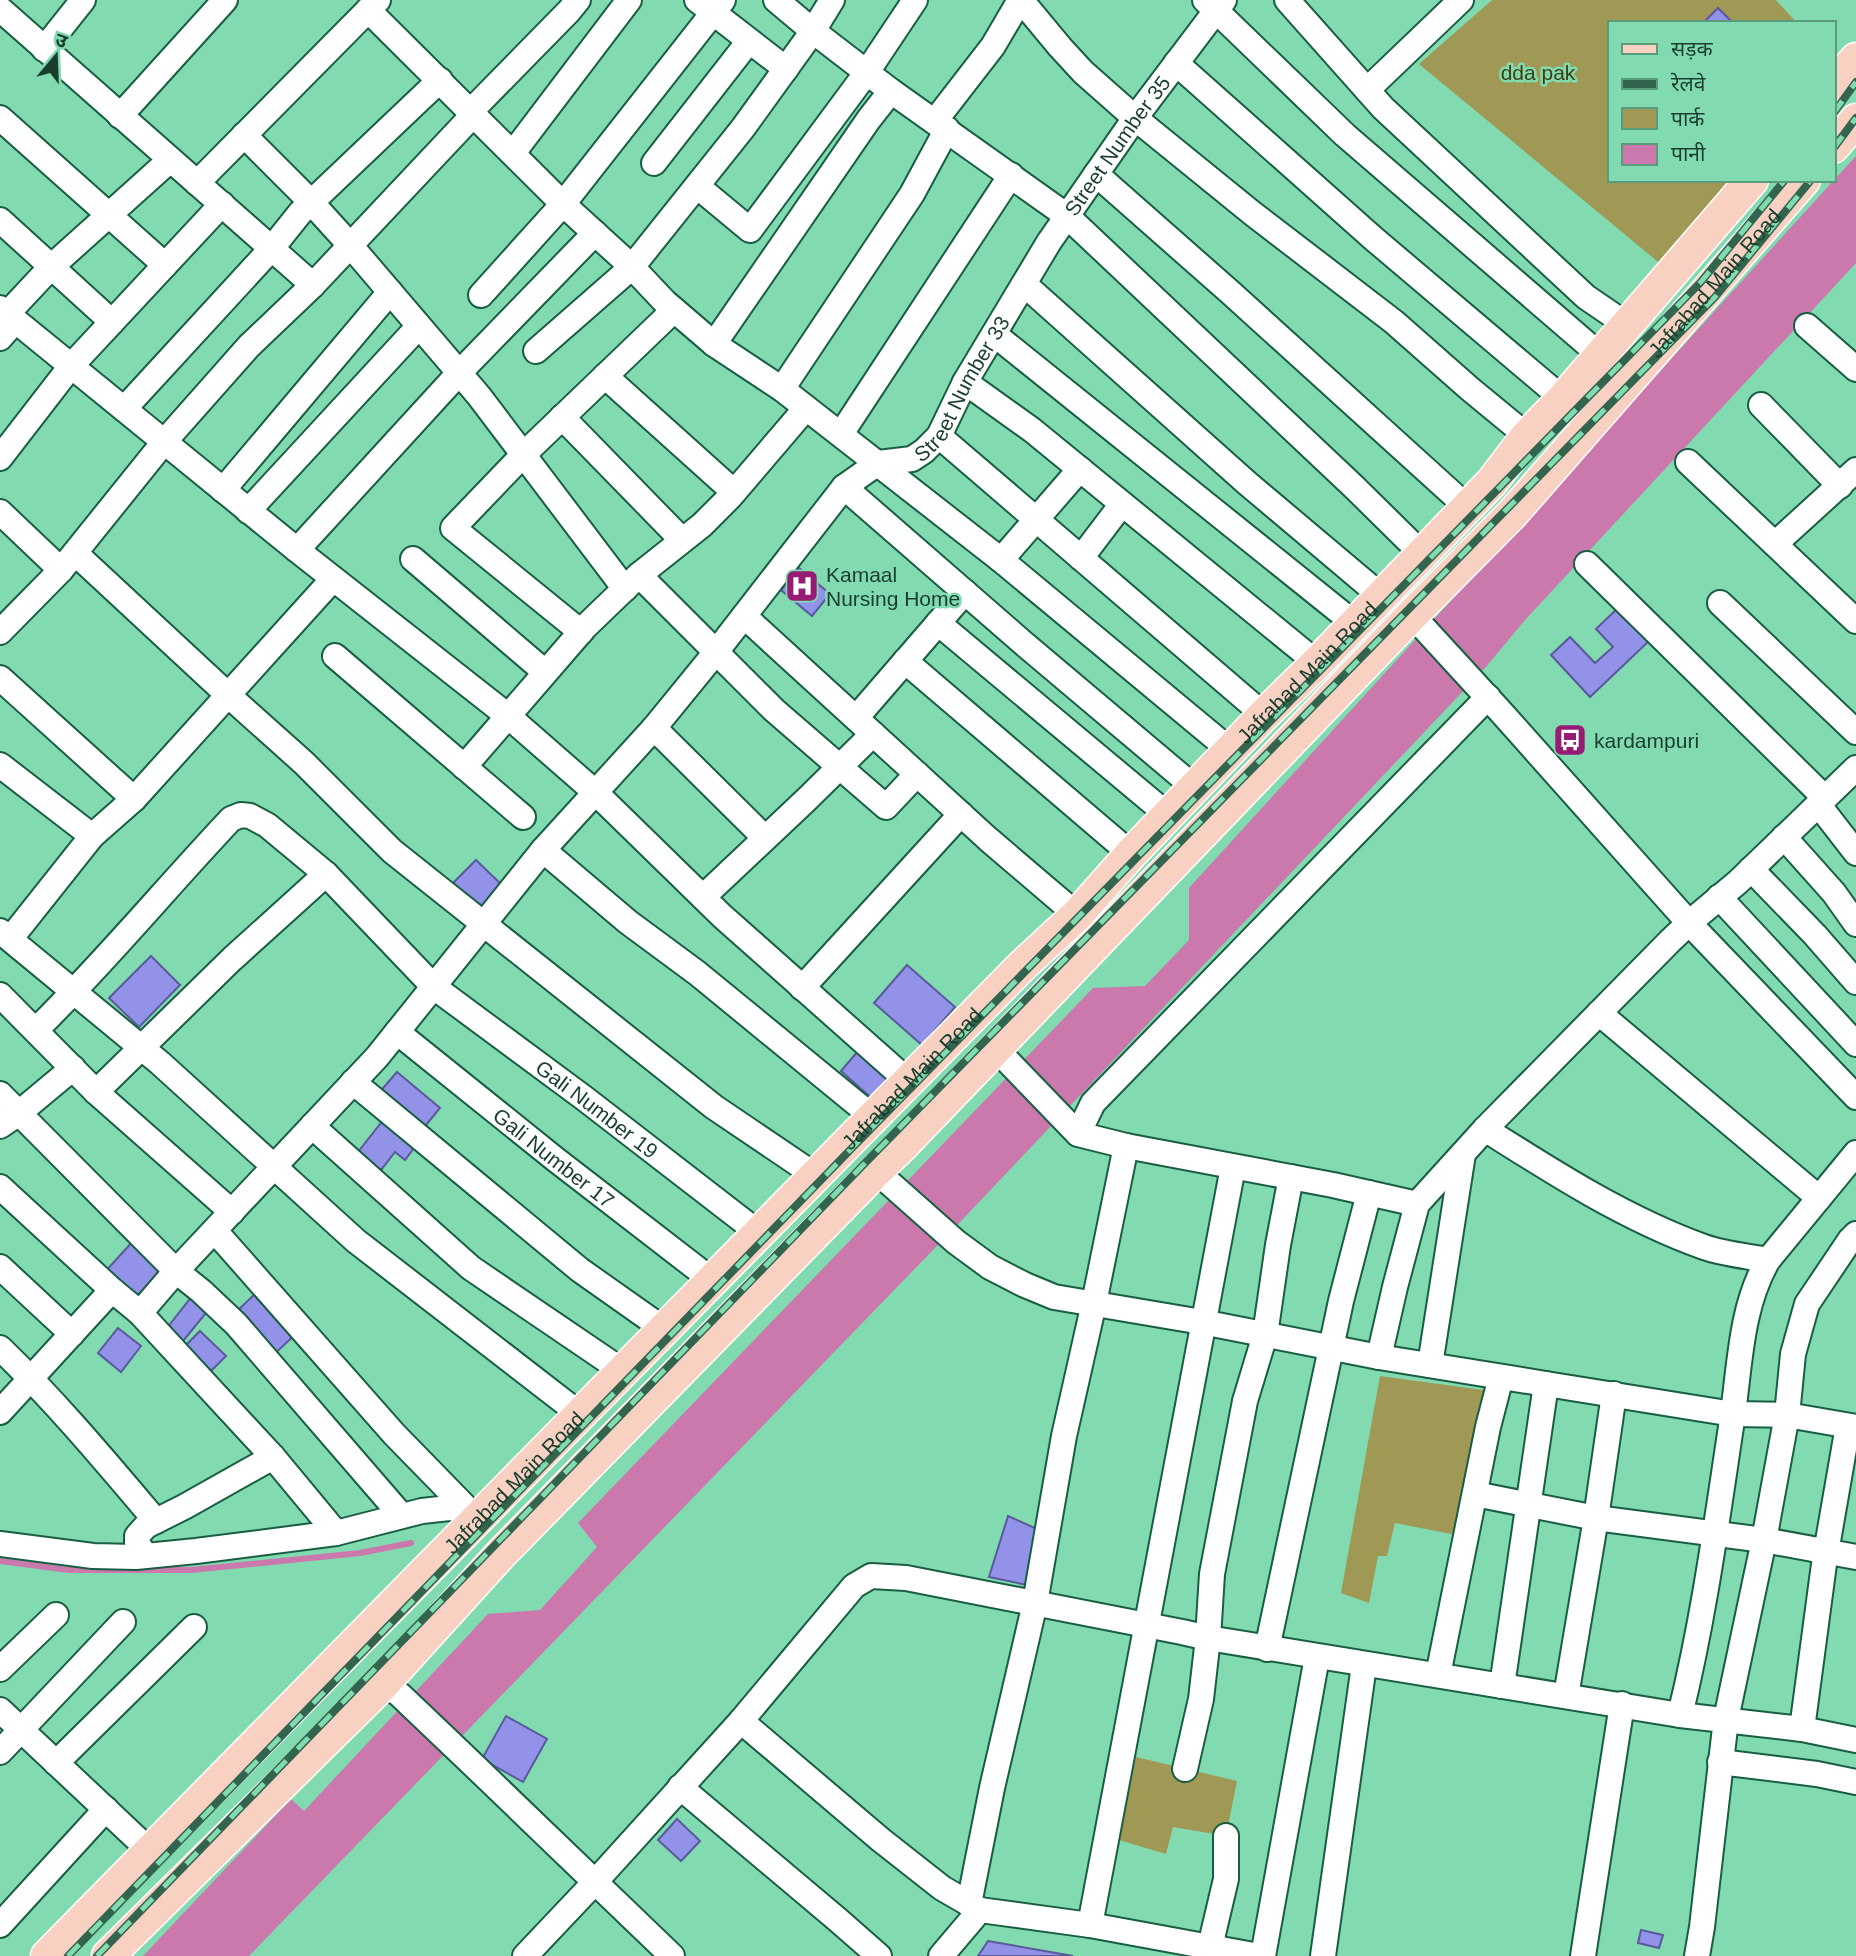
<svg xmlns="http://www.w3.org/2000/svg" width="1856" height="1956" viewBox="0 0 1856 1956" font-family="Arial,'Noto Sans Devanagari',sans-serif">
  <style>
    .green { fill: #a09855 }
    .water { fill: #cb78ad }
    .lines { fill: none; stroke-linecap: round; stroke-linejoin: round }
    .stream { stroke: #cb78ad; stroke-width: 6 }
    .building { fill: #9293e8; stroke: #59599b; stroke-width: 2 }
    .minor-casing { stroke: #185e42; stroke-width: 28 }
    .major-casing { stroke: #fff; stroke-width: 35 }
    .minor { stroke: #fff; stroke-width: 24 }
    .major { stroke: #f8d1c2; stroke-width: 32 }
    .rail-casing { stroke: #33654e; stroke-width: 8 }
    .rail { stroke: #82dab0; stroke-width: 5; stroke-dasharray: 16; stroke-linecap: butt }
    .labels { text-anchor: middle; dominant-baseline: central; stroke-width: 5; stroke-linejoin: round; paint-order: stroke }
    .park-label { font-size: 21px; fill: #433e13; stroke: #82dab0 }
    .street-label { font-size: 21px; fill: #193e2d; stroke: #82dab0 }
    .poi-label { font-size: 21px; fill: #193e2d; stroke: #82dab0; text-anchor: start }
  </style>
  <rect width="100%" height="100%" fill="#82dab0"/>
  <!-- green -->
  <g class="green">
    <polygon points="1492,0 1776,0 1797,23 1609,23 1609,180 1731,180 1663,266 1419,64"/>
    <polygon points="1380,1376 1505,1393 1482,1518 1472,1538 1395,1523 1387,1556 1378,1556 1369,1603 1341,1593"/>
    <polygon points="1136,1757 1237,1781 1226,1836 1173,1827 1166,1854 1119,1840"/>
  </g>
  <!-- water -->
  <polygon class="water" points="1856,156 1856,263 1525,620 1485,668 962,1220 249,1956 143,1956 291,1799 304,1811 488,1614 540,1610 597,1547 578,1523 1093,988 1145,986 1189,940 1189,888"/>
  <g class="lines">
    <!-- stream -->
    <polyline class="stream" points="0,1561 69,1570 191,1570 360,1553 411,1543"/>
  </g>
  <!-- building -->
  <g class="building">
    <polygon points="1718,8 1733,23 1703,23"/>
    <polygon points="799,568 830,594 812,616 781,590"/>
    <polygon points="1618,608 1650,640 1590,697 1551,655 1570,637 1595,663 1613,647 1596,629"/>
    <polygon points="476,860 505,888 479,914 450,886"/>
    <polygon points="151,956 180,985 139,1027 109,998"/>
    <polygon points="907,965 955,1007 922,1045 874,1003"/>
    <polygon points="858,1051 894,1083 877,1103 841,1071"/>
    <polygon points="397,1072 440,1108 422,1130 378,1094"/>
    <polygon points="388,1114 420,1140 405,1160 395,1152 381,1170 358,1152"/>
    <polygon points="134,1240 163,1267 134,1300 104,1273"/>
    <polygon points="260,1289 299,1331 270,1358 234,1314"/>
    <polygon points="193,1295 210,1308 179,1346 163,1333"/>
    <polygon points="118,1328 141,1346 121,1372 98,1353"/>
    <polygon points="200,1331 226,1356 210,1372 185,1346"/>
    <polygon points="1008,1516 1046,1533 1032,1586 989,1577"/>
    <polygon points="506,1716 547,1739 523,1782 482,1759"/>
    <polygon points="677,1819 700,1841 681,1861 658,1840"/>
    <polygon points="1641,1930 1663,1935 1659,1948 1638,1943"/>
    <polygon points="988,1941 1073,1956 978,1956"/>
  </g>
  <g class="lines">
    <defs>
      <g id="minor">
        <polyline points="697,0 786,69"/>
        <polyline points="776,0 813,31 891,91 1067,216 1353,486 1422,554"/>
        <polyline points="1021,0 1060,47 1083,72 1135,118 1252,213 1394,322 1470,389 1527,436"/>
        <polyline points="1205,0 1345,135 1601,356"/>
        <polyline points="1287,0 1383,108 1586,297 1627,325"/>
        <polyline points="0,9 313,285"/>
        <polyline points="368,10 563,204 632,267 665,302 714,344 782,389 1001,560 1231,751"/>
        <polyline points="44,49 83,0"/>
        <polyline points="1176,63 1374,239 1563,399"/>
        <polyline points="1367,90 1461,0"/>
        <polyline points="471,111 569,11 578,0"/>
        <polyline points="120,116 225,0"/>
        <polyline points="0,118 165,265"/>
        <polyline points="935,121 993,46 1020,0"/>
        <polyline points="244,135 311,202 350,245 479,396 625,589"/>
        <polyline points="513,153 629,0"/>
        <polyline points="654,163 749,41"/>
        <polyline points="1096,174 1231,293 1467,507"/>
        <polyline points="197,183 378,0"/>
        <polyline points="697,186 750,230 867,72 915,0"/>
        <polyline points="0,220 112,322"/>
        <polyline points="1024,284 1247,483 1381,596"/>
        <polyline points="481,295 563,204 723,0"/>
        <polyline points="0,308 297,550 508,716 595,792 722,916 909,1082"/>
        <polyline points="7,314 51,267 170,160"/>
        <polyline points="1807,326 1856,369"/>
        <polyline points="994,334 1355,624"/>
        <polyline points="0,338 15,321"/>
        <polyline points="714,344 869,119 891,91"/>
        <polyline points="536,351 632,267 743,128 813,31 832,0"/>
        <polyline points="605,376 734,492"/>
        <polyline points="965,382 1032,430 1317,663"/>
        <polyline points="782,389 912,194 947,129"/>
        <polyline points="1761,405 1840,486"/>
        <polyline points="124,409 272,248 300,213 440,80"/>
        <polyline points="562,417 682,540"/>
        <polyline points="841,434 1011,175"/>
        <polyline points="939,436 1264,715"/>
        <polyline points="0,458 71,366 222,204"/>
        <polyline points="1688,462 1856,621"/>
        <path id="s1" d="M878,463L912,459L924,451L939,436L965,382L1049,242L1135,118L1224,0"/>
        <polyline points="844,487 1022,642 1195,788"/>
        <polyline points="223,490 390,292"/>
        <polyline points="248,511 419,326"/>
        <polyline points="0,512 61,570"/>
        <polyline points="1775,544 1856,470"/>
        <polyline points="297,550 459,373 595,233"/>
        <polyline points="75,553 228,695 304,763 392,851 714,1107 816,1176"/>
        <polyline points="1081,558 1122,504"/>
        <polyline points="413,559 545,672"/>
        <polyline points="1001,560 1080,469"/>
        <polyline points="1587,564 1825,798"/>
        <polyline points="639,575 774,710 886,807 917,774"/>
        <polyline points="1720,603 1856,732"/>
        <polyline points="1412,615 1501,712 1689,923 1856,1097"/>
        <polyline points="744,616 988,839 1077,915"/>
        <polyline points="938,623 1169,816"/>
        <polyline points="0,632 61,570 164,442 249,346 313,285 474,114"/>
        <polyline points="581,632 453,528 523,455 674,310"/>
        <polyline points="335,656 523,817"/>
        <polyline points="905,661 1131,854"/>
        <polyline points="0,678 134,799"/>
        <polyline points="856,718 965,592"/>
        <polyline points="654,728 765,838"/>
        <polyline points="0,765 92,836"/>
        <polyline points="464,767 585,627 639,575 702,525 730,497 806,408"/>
        <polyline points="1818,804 1856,853"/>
        <polyline points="1784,837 1834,893 1856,924"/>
        <polyline points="543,850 628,922 697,973 874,1118"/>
        <polyline points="1751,869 1815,935 1856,982"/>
        <polyline points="703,897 806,800 873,734"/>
        <polyline points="1719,897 1856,1044"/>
        <polyline points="0,931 160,1063 356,1241 581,1415"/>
        <polyline points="11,938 92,836 134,799 333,579"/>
        <polyline points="802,988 961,814"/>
        <polyline points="0,995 96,1092 232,1212"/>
        <polyline points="1599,1013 1819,1198"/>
        <path id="s2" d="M36,1030C104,963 165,889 231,819L241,815L250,816L267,825L326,874L434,987L584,1098L760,1234"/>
        <path id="s3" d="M397,1032L555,1159L713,1281"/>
        <polyline points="996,1049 1078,1134 1126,1146 1333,1185 1417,1204"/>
        <polyline points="353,1082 580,1270 665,1330"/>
        <polyline points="96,1092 232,959 326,874"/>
        <polyline points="0,1094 176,1271 201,1291 236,1324 401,1515"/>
        <polyline points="0,1126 19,1113 73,1068"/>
        <polyline points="312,1126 471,1268 624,1372"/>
        <path d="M1485,1129C1554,1173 1626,1219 1704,1247C1724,1254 1747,1256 1768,1260"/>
        <polyline points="1078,1134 1093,1103 1488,697"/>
        <polyline points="876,1171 956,1242 990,1267 1025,1285 1054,1297 1202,1322 1379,1357 1546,1384 1733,1414 1787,1415 1856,1427"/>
        <polyline points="0,1187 112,1290 140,1313 273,1457 336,1533"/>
        <polyline points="215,1231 394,1434 473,1515"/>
        <polyline points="0,1267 72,1334"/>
        <polyline points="140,1313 176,1271 377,1057 543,850 654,728 716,652 844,487 878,463"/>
        <path d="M0,1348C56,1402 106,1462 156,1521"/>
        <polyline points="1379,1357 1395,1287 1417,1204 1485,1129 1670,941 1689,923 1738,882 1856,768"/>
        <polyline points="1430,1365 1463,1154"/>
        <polyline points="0,1412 112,1290"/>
        <polyline points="1475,1494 1596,1518 1764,1540 1856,1557"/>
        <polyline points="0,1544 93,1556 136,1557 196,1551 336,1533 422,1511 449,1508 467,1509"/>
        <polyline points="146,1556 137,1543 137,1536 146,1526 184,1507 273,1457"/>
        <polyline points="1267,1649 1341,1301 1369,1193"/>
        <polyline points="0,1669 56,1615"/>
        <polyline points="1438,1675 1488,1427 1501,1377"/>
        <polyline points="384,1683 400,1695 463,1755 672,1956"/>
        <polyline points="1502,1686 1546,1384"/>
        <polyline points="1566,1696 1596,1518 1614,1394"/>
        <polyline points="0,1710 151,1852"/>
        <path d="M1680,1715C1704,1618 1717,1519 1732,1420C1740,1367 1740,1308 1768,1260L1856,1153"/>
        <polyline points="741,1721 881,1840 942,1888 980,1910"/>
        <polyline points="1802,1729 1824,1564 1848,1426"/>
        <polyline points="0,1752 123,1622"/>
        <polyline points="1720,1762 1817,1774 1856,1782"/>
        <polyline points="56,1763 194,1627"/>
        <polyline points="1185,1769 1201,1699 1208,1638 1212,1574 1245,1401 1265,1335 1278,1245 1291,1177"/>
        <polyline points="680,1787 838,1920 879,1956"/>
        <polyline points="969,1904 992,1788 1035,1603 1064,1436 1094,1303 1126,1146"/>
        <polyline points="0,1925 106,1809"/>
        <polyline points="1090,1925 1233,1167"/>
        <polyline points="1212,1947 1213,1934 1226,1879 1226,1836"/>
        <polyline points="525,1956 595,1882 741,1721 854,1586 871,1576 906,1578 1182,1632 1208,1638 1680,1715 1802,1729 1856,1740"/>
        <polyline points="941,1956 980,1910 1090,1925 1259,1956"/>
        <polyline points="1263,1956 1317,1657"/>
        <polyline points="1323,1956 1364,1665"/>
        <polyline points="1583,1956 1622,1704"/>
        <polyline points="1697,1956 1702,1927 1726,1719 1764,1540 1787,1415 1793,1354 1807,1304 1850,1240 1856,1234"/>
      </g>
      <g id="major">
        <polyline points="1833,85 1856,59"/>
        <polyline points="1833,147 1856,120"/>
        <path id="s4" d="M47,1956L1022,966L1077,915L1131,854L1264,715L1317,663L1492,482L1527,436L1563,399L1752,180"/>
        <path id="s5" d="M108,1956L384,1683L500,1555L876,1171L901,1147L1412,615L1512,514L1804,180"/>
      </g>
    </defs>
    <!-- minor casing -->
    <use href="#minor" class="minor-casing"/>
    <!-- major casing -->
    <use href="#major" class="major-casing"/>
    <!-- minor -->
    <use href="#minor" class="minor"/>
    <!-- major -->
    <use href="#major" class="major"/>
    <defs>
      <g id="rail">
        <polyline points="1833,114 1856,82"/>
        <polyline points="1833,149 1856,118"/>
        <polyline points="68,1956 853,1147 1700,283 1785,180"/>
        <polyline points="97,1956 867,1161 1715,297 1811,180"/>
      </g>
    </defs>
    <!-- rail casing -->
    <use href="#rail" class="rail-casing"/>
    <!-- rail -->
    <use href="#rail" class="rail"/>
  </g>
  <!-- icons -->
  <defs>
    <symbol id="hospital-square" viewBox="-11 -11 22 22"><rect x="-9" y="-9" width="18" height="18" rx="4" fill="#961b74" stroke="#82dab0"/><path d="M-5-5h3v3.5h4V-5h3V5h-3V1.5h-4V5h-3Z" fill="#fff"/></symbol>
    <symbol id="bus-square" viewBox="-11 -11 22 22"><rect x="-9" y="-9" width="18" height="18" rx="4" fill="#961b74" stroke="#82dab0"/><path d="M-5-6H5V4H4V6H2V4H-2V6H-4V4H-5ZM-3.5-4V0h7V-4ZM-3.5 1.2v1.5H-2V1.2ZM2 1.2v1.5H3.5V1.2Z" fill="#fff"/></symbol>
  </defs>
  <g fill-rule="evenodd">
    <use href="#hospital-square" x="783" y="567" width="38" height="38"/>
    <use href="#bus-square" x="1551" y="721" width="38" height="38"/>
  </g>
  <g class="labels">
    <!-- park labels -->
    <g class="park-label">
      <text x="1538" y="72">dda pak</text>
    </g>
    <!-- street labels -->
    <g class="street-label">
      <text stroke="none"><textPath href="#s1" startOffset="411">Street Number 35</textPath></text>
      <text stroke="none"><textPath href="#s5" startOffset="2320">Jafrabad Main Road</textPath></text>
      <text stroke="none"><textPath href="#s1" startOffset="122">Street Number 33</textPath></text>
      <text stroke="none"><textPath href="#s4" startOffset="1799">Jafrabad Main Road</textPath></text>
      <text stroke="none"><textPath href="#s4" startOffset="1232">Jafrabad Main Road</textPath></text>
      <text stroke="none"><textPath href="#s2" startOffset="763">Gali Number 19</textPath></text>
      <text stroke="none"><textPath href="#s3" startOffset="201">Gali Number 17</textPath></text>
      <text stroke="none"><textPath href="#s4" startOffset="665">Jafrabad Main Road</textPath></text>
    </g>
    <!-- poi labels -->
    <g class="poi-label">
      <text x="826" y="574">Kamaal<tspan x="826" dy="24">Nursing Home</tspan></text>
      <text x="1594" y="740">kardampuri</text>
    </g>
  </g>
  <!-- legend -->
  <rect x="1608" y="21" width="228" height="161" fill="#82dab0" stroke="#589c7c" stroke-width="2"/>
  <rect x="1622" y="44" width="35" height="10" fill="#f8d1c2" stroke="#589c7c" stroke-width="2"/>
  <text x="1671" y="56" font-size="21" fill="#193e2d">सड़क</text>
  <rect x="1622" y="79" width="35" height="10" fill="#33654e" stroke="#589c7c" stroke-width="2"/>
  <text x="1671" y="91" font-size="21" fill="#193e2d">रेलवे</text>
  <rect x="1622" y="108" width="35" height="21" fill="#a09855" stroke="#589c7c" stroke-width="2"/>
  <text x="1671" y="126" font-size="21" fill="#193e2d">पार्क</text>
  <rect x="1622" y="144" width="35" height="21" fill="#cb78ad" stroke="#589c7c" stroke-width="2"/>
  <text x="1671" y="161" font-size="21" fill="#193e2d">पानी</text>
  <!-- north arrow -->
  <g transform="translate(56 56) rotate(19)" stroke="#82dab0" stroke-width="5" paint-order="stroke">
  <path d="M0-5L12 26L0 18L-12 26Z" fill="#193e2d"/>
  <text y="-10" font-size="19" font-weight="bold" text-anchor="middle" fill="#193e2d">उ</text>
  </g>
</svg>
